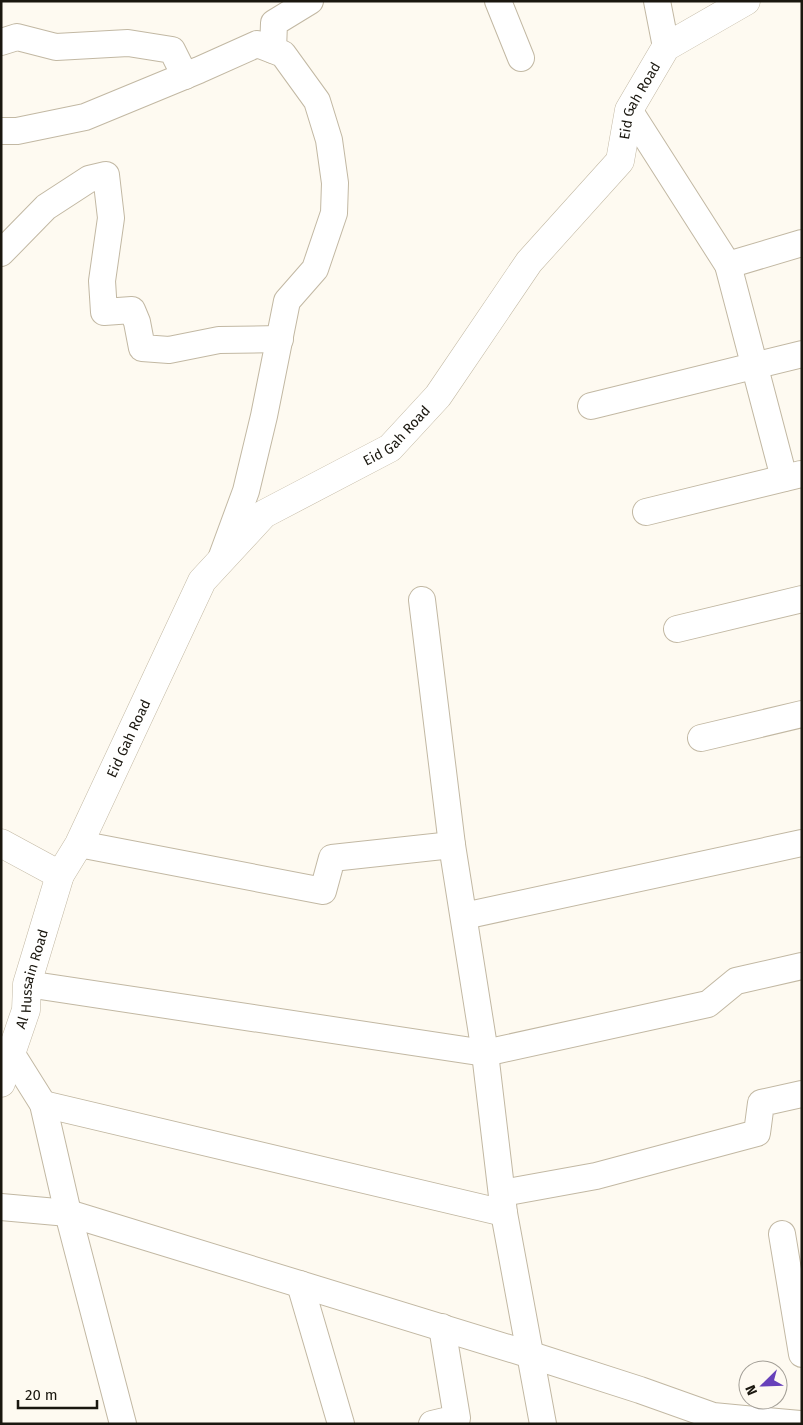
<svg xmlns="http://www.w3.org/2000/svg" width="803" height="1425" viewBox="0 0 803 1425" font-family="'Fira Sans',sans-serif">
  <style>
    .lines { fill: none; stroke-linecap: round; stroke-linejoin: round }
    .minor-casing { stroke: #c2b8a3; stroke-width: 28 }
    .tertiary-casing { stroke: #c2b8a3; stroke-width: 29 }
    .minor { stroke: #fff; stroke-width: 26 }
    .tertiary { stroke: #fff; stroke-width: 28 }
    .labels { text-anchor: middle; dominant-baseline: central; stroke-width: 4; stroke-linejoin: round; paint-order: stroke }
    .street-label { font-size: 14px; fill: #1a170f; stroke: #fefaf1 }
  </style>
  <rect width="100%" height="100%" fill="#fefaf1"/>
  <g class="lines">
    <defs>
      <g id="minor">
        <polyline points="498,1 521,58"/>
        <polyline points="657,1 666,47"/>
        <polyline points="1,42 17,37 56,47 128,43 172,50 185,76"/>
        <polyline points="273,50 274,23 310,1"/>
        <polyline points="629,110 728,265 784,478"/>
        <polyline points="1,131 17,131 85,117 199,70 257,44 283,54 317,101 329,140 335,183 334,213 315,269 287,301 264,416 246,491 221,559"/>
        <polyline points="1,253 46,207 89,179 106,175 111,218 102,281 104,312 132,310 137,322 142,348 169,350 219,340 280,339"/>
        <polyline points="728,265 802,243"/>
        <polyline points="591,406 802,354"/>
        <polyline points="646,512 801,474"/>
        <polyline points="422,600 452,845 485,1053 504,1213 543,1424"/>
        <polyline points="677,629 802,599"/>
        <polyline points="701,738 802,714"/>
        <polyline points="79,844 323,891 332,858 452,845"/>
        <polyline points="464,916 802,843"/>
        <polyline points="27,984 485,1053 708,1004 736,981 802,966"/>
        <polyline points="11,1053 43,1104 68,1213 123,1424"/>
        <polyline points="43,1104 504,1213"/>
        <polyline points="502,1193 596,1176 757,1133 761,1103 802,1094"/>
        <polyline points="1,1207 68,1213 531,1355 640,1390 713,1416 800,1424"/>
        <polyline points="782,1234 802,1354"/>
        <polyline points="300,1284 341,1424"/>
        <polyline points="432,1424 457,1418 442,1327"/>
      </g>
      <g id="tertiary">
        <polyline points="1,843 60,875"/>
        <path id="s1" d="M1,1083L26,1010L27,984L60,875L79,844L202,581L264,514L390,448L438,396L529,262L620,161L629,110L666,47L746,1"/>
      </g>
    </defs>
    <!-- minor casing -->
    <use href="#minor" class="minor-casing"/>
    <!-- tertiary casing -->
    <use href="#tertiary" class="tertiary-casing"/>
    <!-- minor -->
    <use href="#minor" class="minor"/>
    <!-- tertiary -->
    <use href="#tertiary" class="tertiary"/>
  </g>
  <g class="labels">
    <!-- street labels -->
    <g class="street-label">
      <text stroke="none"><textPath href="#s1" startOffset="1210">Eid Gah Road</textPath></text>
      <text stroke="none"><textPath href="#s1" startOffset="790">Eid Gah Road</textPath></text>
      <text stroke="none"><textPath href="#s1" startOffset="370">Eid Gah Road</textPath></text>
      <text stroke="none"><textPath href="#s1" startOffset="109">Al Hussain Road</textPath></text>
    </g>
  </g>
  <!-- border -->
  <rect width="803" height="1425" fill="none" stroke="#1a170f" stroke-width="5"/>
  <!-- north arrow -->
  <g transform="translate(763 1385) rotate(247)"><circle r="24" fill="#fefaf1" stroke="#a39f97"/>
  <path d="M0-4L9 19L0 12L-9 19Z" fill="#6741ba"/>
  <text y="-8" font-size="14" font-weight="bold" text-anchor="middle" fill="#1a170f">N</text>
  </g>
  <!-- scale -->
  <path d="M18 1400v8h79v-8" fill="none" stroke="#1a170f" stroke-width="2.5"/>
  <text x="25" y="1400" font-size="15" fill="#1a170f" stroke="#fefaf1" stroke-width="4" paint-order="stroke">20 m</text>
</svg>
